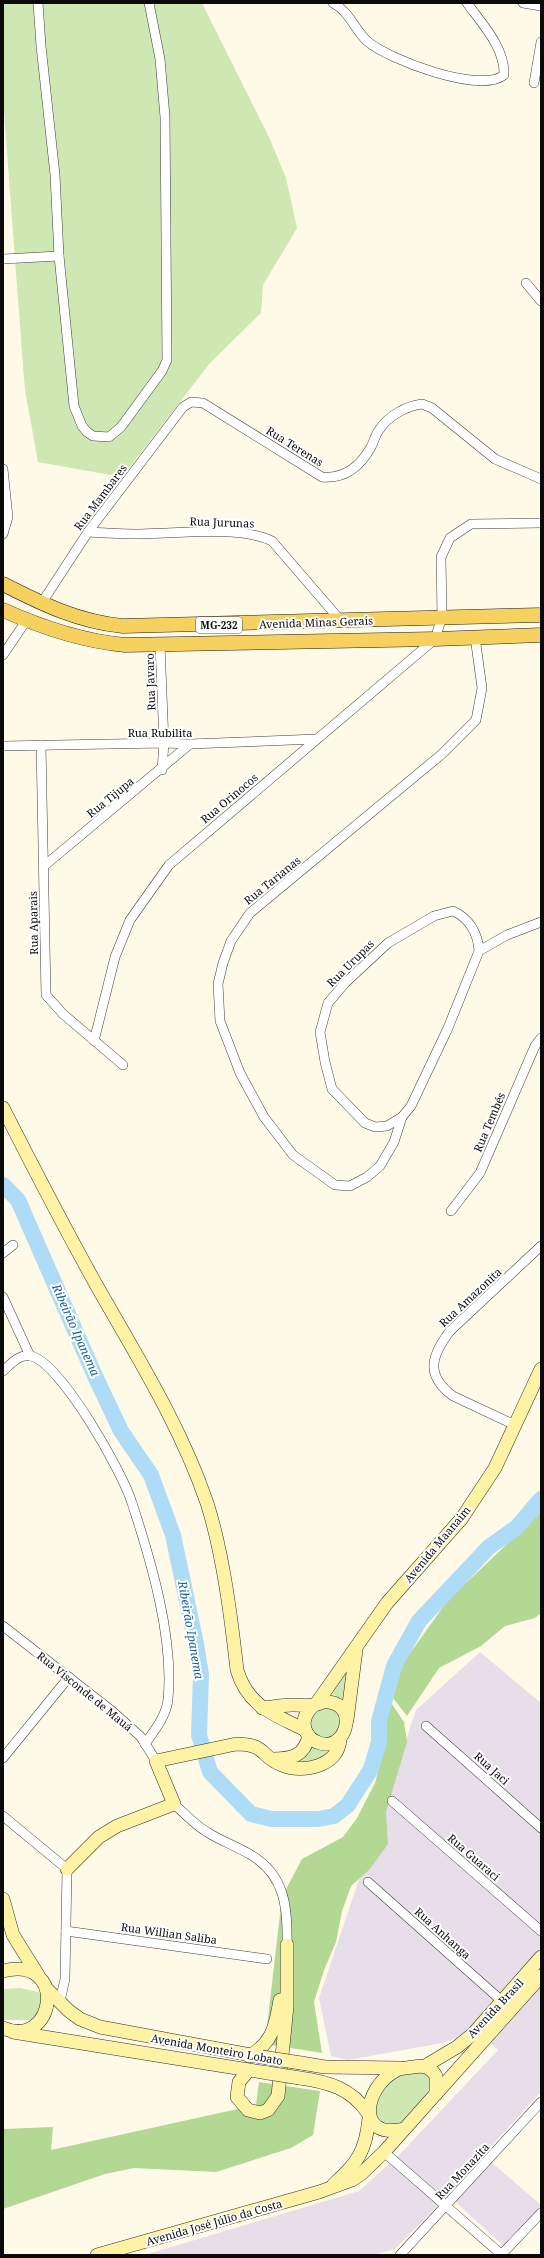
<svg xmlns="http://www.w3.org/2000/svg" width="544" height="2258" viewBox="0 0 544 2258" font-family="'Noto Serif',serif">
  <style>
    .industrial { fill: #e8deea }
    .green { fill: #cfe7b3 }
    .forest { fill: #b2d893 }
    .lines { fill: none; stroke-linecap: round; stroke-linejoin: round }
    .river { stroke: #aedbf5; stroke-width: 16 }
    .street-casing { stroke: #3d3d3d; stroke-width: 10 }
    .secondary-casing { stroke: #2c2c2c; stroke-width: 14 }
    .primary-casing { stroke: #1b1b1b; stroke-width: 15 }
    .street { stroke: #fff; stroke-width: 9 }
    .secondary { stroke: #fef3a4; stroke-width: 13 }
    .primary { stroke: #f6d160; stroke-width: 14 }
    .secondary-bridge-casing { stroke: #2c2c2c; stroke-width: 14; stroke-linecap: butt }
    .secondary-bridge { stroke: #fef3a4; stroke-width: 13 }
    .labels { text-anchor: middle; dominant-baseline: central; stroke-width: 4; stroke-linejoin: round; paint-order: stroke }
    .shield { fill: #fff; stroke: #545454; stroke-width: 1 }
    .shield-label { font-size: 10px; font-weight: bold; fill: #0a0a0a }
    .street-label { font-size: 11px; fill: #0a0a0a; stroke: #fff }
    .water-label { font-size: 12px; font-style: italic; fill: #176199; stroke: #fff }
  </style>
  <rect width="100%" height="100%" fill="#fffae8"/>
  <!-- industrial -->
  <polygon class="industrial" points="480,1652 541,1703 541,2092 483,2155 541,2205 541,2209 506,2248 448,2195 395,2249 374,2255 144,2255 359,2191 402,2152 498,2050 477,2032 442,2043 348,2060 331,2056 319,1998 416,1710"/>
  <!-- green -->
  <g class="green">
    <polygon points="3,3 202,3 269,137 286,178 297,228 263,285 261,313 210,363 122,477 38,462 25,390 23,366 3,99"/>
    <polygon points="351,1664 342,1706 337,1697 330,1692"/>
    <polygon points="331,1705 345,1723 330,1740 314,1736 308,1719 311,1713"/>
    <polygon points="311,1743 316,1748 330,1754 307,1763 300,1760"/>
    <polygon points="20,1988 38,1992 44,1996 35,2020 3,2020 3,1989"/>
    <path d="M404,2071H424L430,2074L433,2091L403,2124C392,2125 383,2123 375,2116C377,2092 386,2085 404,2071Z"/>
  </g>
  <!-- forest -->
  <g class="forest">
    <polygon points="541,1512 541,1613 535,1618 505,1626 481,1646 439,1668 407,1716 393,1698 403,1663 448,1600"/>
    <polygon points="392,1704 404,1722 407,1742 386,1812 388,1844 369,1870 351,1886 342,1911 336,1942 324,1970 314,2002 322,2053 265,2044 282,1897 302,1859 343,1837 357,1818 375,1783 383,1753 385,1712"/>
    <polygon points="259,2082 320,2091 313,2135 291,2148 216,2172 134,2168 105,2174 3,2209 3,2129 53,2127 51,2150 256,2105"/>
  </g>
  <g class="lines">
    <!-- river -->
    <polyline class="river" points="3,1185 18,1200 95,1376 121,1431 151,1475 173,1535 196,1644 201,1675 199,1735 210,1772 251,1814 272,1819 318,1819 334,1816 348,1805 371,1769 379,1742 379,1721 394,1666 419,1621 489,1547 517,1527 541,1499"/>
    <defs>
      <g id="street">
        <polyline points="38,3 41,46 55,175 59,256 74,406 82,426 87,432 93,436 109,437 121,427 162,371 167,360 165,117 160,59 149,3"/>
        <path d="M333,3C349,11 355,30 367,41C389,60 480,94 504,75C505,48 483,25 467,3"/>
        <polyline points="523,3 541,6"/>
        <polyline points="534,83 541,42"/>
        <polyline points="3,259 59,256"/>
        <polyline points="526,283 541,301"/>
        <polyline points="3,469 8,517 3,534"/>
        <path d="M88,532C105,533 123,534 140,534C177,534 239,525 272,541L341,621"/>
        <path d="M41,604L88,532L183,407L191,402L203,403L322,477C345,479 360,467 371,447C374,442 375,435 379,430C388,416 406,406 422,404L432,408L495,459L541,479"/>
        <polyline points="160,645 164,743 162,770"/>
        <polyline points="3,655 26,621"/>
        <polyline points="41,745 46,995 63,1014 123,1065"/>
        <polyline points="3,746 164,743 190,744 317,739"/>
        <polyline points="44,866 190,744"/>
        <path d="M479,951C478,933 469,918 453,911L434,916L388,943L345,983L328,1003L320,1032L325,1062L332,1089L365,1123L375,1127L387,1126L402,1117L411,1106L448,1028L479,951L507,935L541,922"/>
        <polyline points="94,1041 115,957 130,920 169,865 435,639 442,617 441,557 450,538 471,524 541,523"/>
        <polyline points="402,1117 394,1142 380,1166 367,1177 350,1186 335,1185 293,1155 264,1117 240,1073 220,1021 218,984 223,963 231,941 250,913 442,754 476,720 482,688 475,637"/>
        <polyline points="451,1211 480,1173 535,1046 541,1038"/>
        <polyline points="3,1253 13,1245"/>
        <polyline points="3,1297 30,1356"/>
        <path d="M3,1371C11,1364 18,1354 31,1356C61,1363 123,1473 132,1503C151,1561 174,1638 168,1699C167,1715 154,1731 145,1744"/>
        <path d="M515,1425L453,1396C425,1375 431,1356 450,1331L541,1246"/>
        <polyline points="3,1626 112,1711 141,1737 156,1761"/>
        <polyline points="426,1726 541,1828"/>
        <polyline points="3,1758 69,1677"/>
        <polyline points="392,1801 541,1931"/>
        <path d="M174,1804C185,1814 195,1825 207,1832C221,1841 236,1846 251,1855C285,1875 288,1908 287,1945"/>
        <polyline points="3,1816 67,1869 65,1979 60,2001"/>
        <polyline points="368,1882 503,2002"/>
        <polyline points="66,1931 267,1959"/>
        <polyline points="384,2152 502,2255"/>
        <polyline points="400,2255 541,2102"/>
        <polyline points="501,2255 541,2213"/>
      </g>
      <g id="secondary">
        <path d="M3,1108C34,1169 65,1229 98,1288C138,1358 181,1427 207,1503C223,1553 231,1617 237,1670C248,1707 274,1714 305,1730"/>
        <polyline points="316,1704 387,1603 462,1518 495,1468 541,1369"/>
        <path d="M262,1708C272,1707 283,1705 293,1705C300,1705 308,1706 314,1705C319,1704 323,1701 329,1702C360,1706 345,1755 317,1742C311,1740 307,1735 305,1729C302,1719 307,1711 314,1705"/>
        <polyline points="347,1720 356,1650"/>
        <path d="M273,1759C292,1759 304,1756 309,1736"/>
        <path d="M67,1869L99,1837L117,1826L174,1804L156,1761L236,1744C267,1744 260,1757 282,1765C303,1774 339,1766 340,1739"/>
        <polyline points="3,1899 13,1935 38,1975"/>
        <path d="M3,1971C69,1955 55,2050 3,2028"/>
        <polyline points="47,1989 69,2011 80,2019 100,2027 262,2057"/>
        <polyline points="13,2032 268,2073"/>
        <path d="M249,2056C272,2044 276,2025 280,2000"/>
        <polyline points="301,2063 325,2067 401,2068"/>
        <polyline points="425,2066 457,2047 473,2034 541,1957"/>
        <polyline points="248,2071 239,2082 237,2097 248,2110 260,2113 268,2110 278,2096 287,2006 287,1945"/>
        <path d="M300,2078C328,2082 351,2088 368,2113"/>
        <path d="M404,2129C354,2140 365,2087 395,2071C400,2068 407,2068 413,2067C423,2065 430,2066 436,2076V2094"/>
        <path d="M334,2184C358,2163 366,2150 369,2118"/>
        <polyline points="97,2255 319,2192 352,2180 361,2174 384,2152 541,1976"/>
      </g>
      <g id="primary">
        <path d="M3,584C42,604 79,622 123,626L541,615"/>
        <path d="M3,610C43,628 82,641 125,645L435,639L541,635"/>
      </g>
    </defs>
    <!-- street casing -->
    <use href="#street" class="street-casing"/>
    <!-- secondary casing -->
    <use href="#secondary" class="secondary-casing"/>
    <!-- primary casing -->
    <use href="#primary" class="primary-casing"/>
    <!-- street -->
    <use href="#street" class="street"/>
    <!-- secondary -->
    <use href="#secondary" class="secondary"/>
    <!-- primary -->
    <use href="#primary" class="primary"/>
    <defs>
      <g id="secondary-bridge">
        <polyline points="262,2057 301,2063"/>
        <polyline points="268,2073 300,2078"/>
      </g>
    </defs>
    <!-- secondary-bridge casing -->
    <use href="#secondary-bridge" class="secondary-bridge-casing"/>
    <!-- secondary-bridge -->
    <use href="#secondary-bridge" class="secondary-bridge"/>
  </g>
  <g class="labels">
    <!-- shield labels -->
    <rect class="shield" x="196" y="617" width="46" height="16" rx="3"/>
    <g class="shield-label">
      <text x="219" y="625">MG-232</text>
    </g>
    <!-- street labels -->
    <g class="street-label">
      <text transform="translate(295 446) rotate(32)">Rua Terenas</text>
      <text transform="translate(100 497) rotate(-53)">Rua Mambares</text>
      <text transform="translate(222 522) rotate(2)">Rua Jurunas</text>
      <text transform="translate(316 622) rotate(-2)">Avenida Minas Gerais</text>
      <text transform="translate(150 682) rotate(-92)">Rua Javaro</text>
      <text x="160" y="732">Rua Rubilita</text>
      <text transform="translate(110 797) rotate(-39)">Rua Tijupa</text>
      <text transform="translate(229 798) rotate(-40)">Rua Orinocos</text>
      <text transform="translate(272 880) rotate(-39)">Rua Tarianas</text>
      <text transform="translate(33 923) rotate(-91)">Rua Aparais</text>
      <text transform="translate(350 963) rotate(-45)">Rua Urupas</text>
      <text transform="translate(489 1122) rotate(-67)">Rua Tembés</text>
      <text transform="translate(470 1297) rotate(-43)">Rua Amazonita</text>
      <text transform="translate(437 1544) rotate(-50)">Avenida Maanaim</text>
      <text transform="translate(85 1691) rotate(39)">Rua Visconde de Mauá</text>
      <text transform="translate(492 1768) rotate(42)">Rua Jaci</text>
      <text transform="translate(474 1857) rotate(41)">Rua Guaraci</text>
      <text transform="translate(169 1933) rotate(8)">Rua Willian Saliba</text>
      <text transform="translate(443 1933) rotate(42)">Rua Anhanga</text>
      <text transform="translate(495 2008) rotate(-47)">Avenida Brasil</text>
      <text transform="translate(217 2049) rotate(10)">Avenida Monteiro Lobato</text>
      <text transform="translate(462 2171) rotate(-47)">Rua Monazita</text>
      <text transform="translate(214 2222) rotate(-16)">Avenida José Júlio da Costa</text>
    </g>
    <!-- water labels -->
    <g class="water-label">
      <text transform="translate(76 1330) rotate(66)">Ribeirão Ipanema</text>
      <text transform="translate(191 1630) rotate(80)">Ribeirão Ipanema</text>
    </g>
  </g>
  <!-- border -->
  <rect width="544" height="2258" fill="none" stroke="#0a0a0a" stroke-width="8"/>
</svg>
